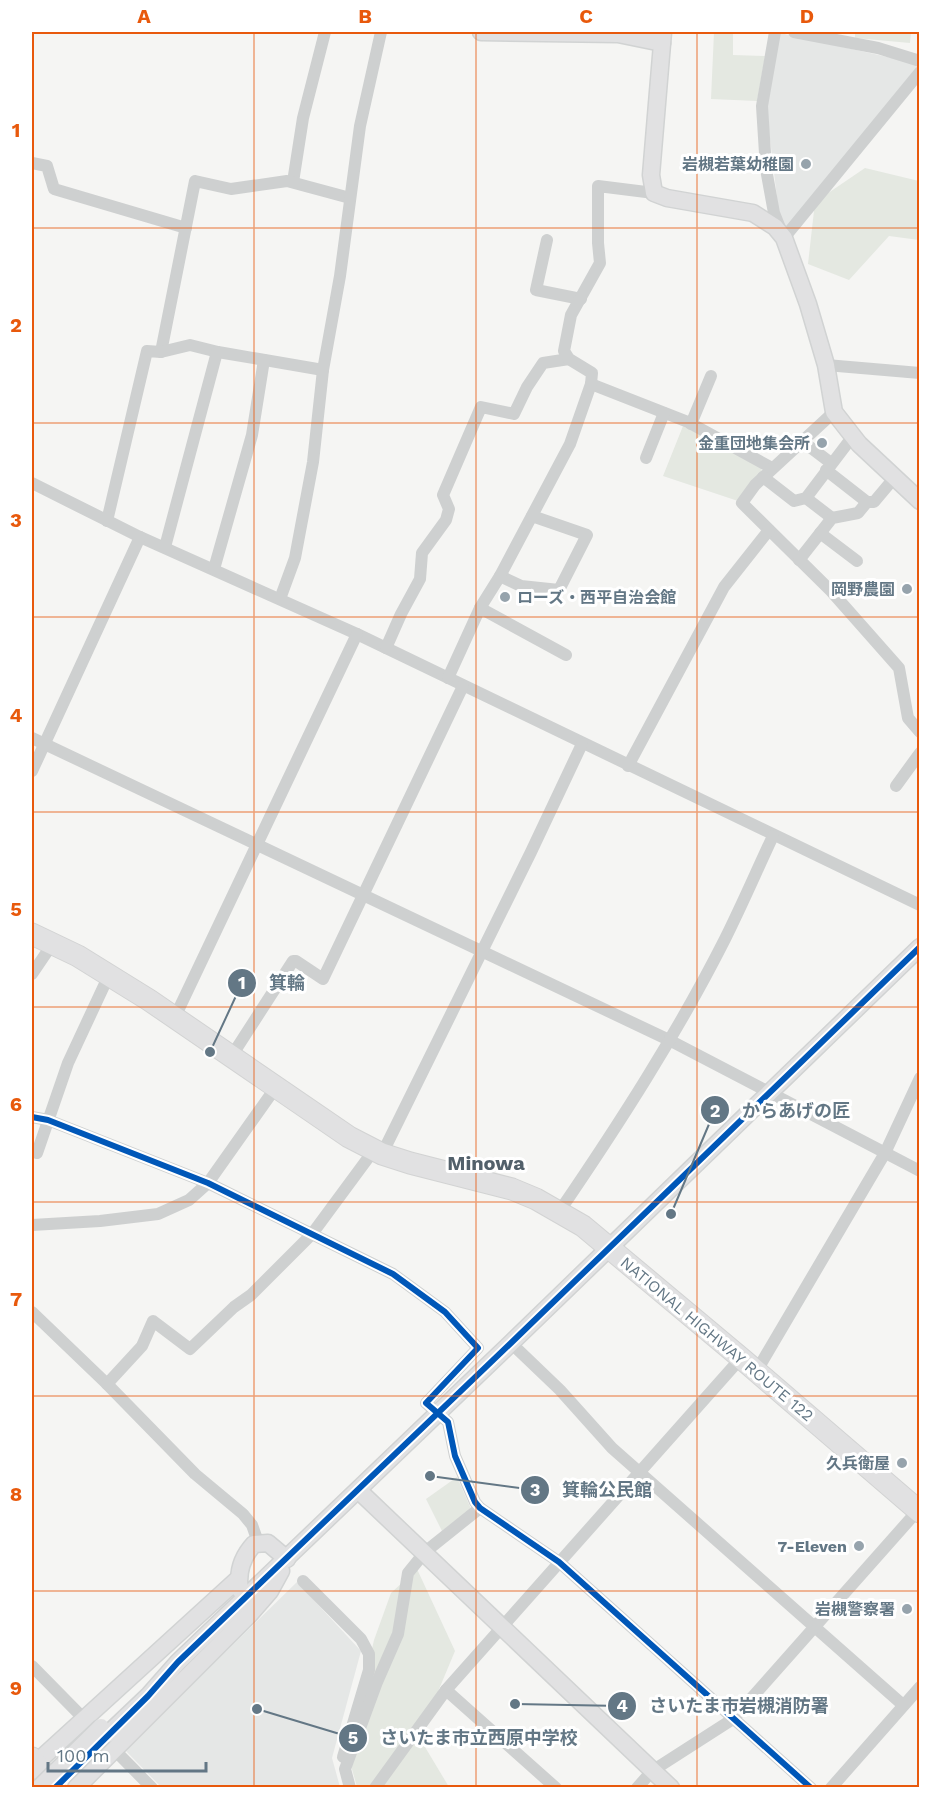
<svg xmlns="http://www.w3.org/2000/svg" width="951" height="1819" viewBox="0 0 951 1819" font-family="'Work Sans','Noto Sans JP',sans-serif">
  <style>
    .built { fill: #e5e7e6 }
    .green { fill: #e4e8e1 }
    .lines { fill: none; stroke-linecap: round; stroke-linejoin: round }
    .secondary-casing { stroke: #d1d3d3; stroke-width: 19 }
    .highway-casing { stroke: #d2d3d3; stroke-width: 23 }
    .street { stroke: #ced0d0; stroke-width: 12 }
    .secondary { stroke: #e1e1e2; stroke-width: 16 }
    .highway { stroke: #e1e1e2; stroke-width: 21 }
    .secondary-bridge-casing { stroke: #d1d3d3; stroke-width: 19; stroke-linecap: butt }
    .secondary-bridge { stroke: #e1e1e2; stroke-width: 16 }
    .cycleway-casing { stroke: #fff; stroke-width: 10 }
    .cycleway { stroke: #0057b8; stroke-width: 6 }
    .grid { fill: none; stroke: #e8590c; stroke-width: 1.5; stroke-opacity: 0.55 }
    .poi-dot { fill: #96a3ac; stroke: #fff; stroke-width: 2 }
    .labels { text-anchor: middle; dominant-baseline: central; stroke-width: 6; stroke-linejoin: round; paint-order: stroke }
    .poi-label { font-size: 16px; font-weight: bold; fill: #637785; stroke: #fff; text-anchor: end }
    .street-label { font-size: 16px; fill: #637785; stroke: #fff }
    .quarter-label { font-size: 20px; font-weight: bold; fill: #52606a; stroke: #fff }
    .leader { fill: none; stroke: #637785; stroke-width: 2 }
    .callout-dot { fill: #637785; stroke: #fff; stroke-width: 2 }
    .mark-label { font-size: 18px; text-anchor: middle; font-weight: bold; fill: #fff }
    .callout-label { font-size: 18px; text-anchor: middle; font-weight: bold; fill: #637785; stroke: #fff; stroke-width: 6; stroke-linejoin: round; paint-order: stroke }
    .neatline { fill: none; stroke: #e8590c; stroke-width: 2 }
    .grid-label { font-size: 20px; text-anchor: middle; font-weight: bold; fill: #e8590c }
  </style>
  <rect width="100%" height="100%" fill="#f5f5f3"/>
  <!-- built -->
  <g class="built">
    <polygon points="780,33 919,64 790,225 784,227 780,223 766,105"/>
    <polygon points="297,1582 361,1651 332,1758 340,1787 161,1787 125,1750"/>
  </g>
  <!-- green -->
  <g class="green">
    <polygon points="714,32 733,33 733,55 765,56 757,101 711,99"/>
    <polygon points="855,32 911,32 910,43 855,38"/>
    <polygon points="865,168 919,181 919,240 889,236 849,280 808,264 815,202"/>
    <polygon points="683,426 761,467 762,472 738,501 663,476"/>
    <polygon points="457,1477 471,1509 442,1531 426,1499"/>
    <polygon points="417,1569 455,1651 419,1737 449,1787 357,1787 348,1755 374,1640 391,1593"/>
  </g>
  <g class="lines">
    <defs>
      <g id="secondary">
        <polyline points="481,32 618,34 662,43"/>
        <polyline points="663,32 651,175 654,193 667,198 753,213 775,227 784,238 808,304 826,365 834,412 859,444 920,501"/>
        <polyline points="358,1490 671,1788"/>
        <path d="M240,1590C237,1572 242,1557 254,1544L268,1543L287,1559"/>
        <polyline points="108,1734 148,1696 178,1662 511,1343 920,947"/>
        <polyline points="36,1763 238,1579"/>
        <polyline points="76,1788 250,1614 270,1591 281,1571"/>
      </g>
      <g id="highway">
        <polyline points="32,934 78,956 149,1000 349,1137 382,1154 410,1163 512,1189 536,1199 583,1226 741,1358 920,1512"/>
        <polyline points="32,1758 55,1788"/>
      </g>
    </defs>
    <!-- secondary casing -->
    <use href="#secondary" class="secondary-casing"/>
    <!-- highway casing -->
    <use href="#highway" class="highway-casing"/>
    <!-- street -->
    <g class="street">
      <polyline points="775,32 762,106 766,169 774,213 784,238 920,72"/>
      <polyline points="794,32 878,48 920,61"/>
      <polyline points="32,163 47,166 54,189 186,228"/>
      <polyline points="293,182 303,118 325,32"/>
      <polyline points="547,240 536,290 581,299"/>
      <polyline points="161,352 195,181 231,189 287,181 350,198"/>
      <polyline points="826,365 920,373"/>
      <polyline points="591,384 688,422 772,468"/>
      <polyline points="834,412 755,485 742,503 831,591 899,668 908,718 920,732"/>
      <polyline points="691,424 711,376"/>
      <polyline points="802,441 831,463"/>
      <polyline points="646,458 664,413"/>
      <polyline points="826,470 867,502"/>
      <polyline points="763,477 794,501 806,498 853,436"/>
      <polyline points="32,483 140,537 357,634 920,905"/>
      <polyline points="806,498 832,518"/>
      <polyline points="107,521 147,351 161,352 190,345 218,352 323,370"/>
      <polyline points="820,533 857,561"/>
      <polyline points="165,547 217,352"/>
      <polyline points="799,560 832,518 858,513 867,502 874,502 895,477"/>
      <polyline points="214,569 252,435 264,360"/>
      <polyline points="500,576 521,586 559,590 587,535 532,516"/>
      <polyline points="280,599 295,558 313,462 323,370 340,276 360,126 381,32"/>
      <polyline points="480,608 566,655"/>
      <polyline points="386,648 401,614 420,579 422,553 446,520 449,509 443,495 481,407 514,414 527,387 543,363 569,359"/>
      <polyline points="448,678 480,608 500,576 570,444 591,384 592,373 569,359 564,351 571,315 600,263 598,243 598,186 654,193"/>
      <polyline points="32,738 669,1040 920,1171"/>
      <polyline points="628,766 724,587 769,530"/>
      <polyline points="32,771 140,537"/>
      <polyline points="896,786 920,753"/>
      <polyline points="32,974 53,943"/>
      <polyline points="175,1017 357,634"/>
      <polyline points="231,1057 293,961 296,961 323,979 463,686"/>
      <polyline points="32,1117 48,1120 208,1183 393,1274 445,1312 478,1348 426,1403 448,1422 455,1456 475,1502 480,1508 559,1562 811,1788"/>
      <polyline points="37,1153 68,1063 109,975"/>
      <polyline points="382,1154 531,852 582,744"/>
      <path d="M559,1212C619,1124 677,1034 725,939C742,905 757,870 773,836"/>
      <polyline points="32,1225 100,1221 158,1214 189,1200 208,1183 276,1087"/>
      <polyline points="32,1312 107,1384 195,1474 243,1514 252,1525 258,1542"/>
      <polyline points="511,1343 560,1390 612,1448 903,1705"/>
      <polyline points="756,1372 885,1153 920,1078"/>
      <polyline points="107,1384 142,1346 153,1321 190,1349 234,1307 251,1295 312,1234 374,1150"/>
      <polyline points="303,1581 361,1639 369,1654 369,1670 343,1757"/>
      <polyline points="32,1666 152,1788"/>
      <polyline points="446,1690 556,1788"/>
      <polyline points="350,1788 345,1769 377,1682 398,1634 408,1573 425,1552 480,1508"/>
      <polyline points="375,1788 446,1690 741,1358"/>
      <polyline points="637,1788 652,1771 733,1719 920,1508"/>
      <polyline points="831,1788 920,1687"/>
    </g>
    <!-- secondary -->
    <use href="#secondary" class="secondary"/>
    <!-- highway -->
    <use href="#highway" class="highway"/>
    <defs>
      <polyline id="secondary-bridge" points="39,1788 101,1727"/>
    </defs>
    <!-- secondary-bridge casing -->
    <use href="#secondary-bridge" class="secondary-bridge-casing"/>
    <!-- secondary-bridge -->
    <use href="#secondary-bridge" class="secondary-bridge"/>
    <defs>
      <g id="cycleway">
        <polyline points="32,1117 48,1120 208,1183 393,1274 445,1312 478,1348 426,1403 448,1422 455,1456 475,1502 480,1508 559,1562 811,1788"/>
        <polyline points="55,1788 148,1696 178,1662 511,1343 920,947"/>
      </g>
    </defs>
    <!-- cycleway casing -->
    <use href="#cycleway" class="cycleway-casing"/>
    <!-- cycleway -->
    <use href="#cycleway" class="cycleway"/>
  </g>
  <!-- grid -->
  <path class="grid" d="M254,32V1788M476,32V1788M697,32V1788M32,228H920M32,423H920M32,617H920M32,812H920M32,1007H920M32,1202H920M32,1396H920M32,1591H920"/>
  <!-- markers -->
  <g class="poi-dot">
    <circle cx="806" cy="164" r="6"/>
    <circle cx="822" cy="443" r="6"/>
    <circle cx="907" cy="589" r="6"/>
    <circle cx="505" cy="597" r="6"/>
    <circle cx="902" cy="1463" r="6"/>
    <circle cx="859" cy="1546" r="6"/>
    <circle cx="907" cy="1609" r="6"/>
  </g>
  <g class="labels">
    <!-- poi labels -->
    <g class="poi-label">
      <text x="794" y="164">岩槻若葉幼稚園</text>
      <text x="810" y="443">金重団地集会所</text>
      <text x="895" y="589">岡野農園</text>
      <text x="517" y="597" text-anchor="start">ローズ・西平自治会館</text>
      <text x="890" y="1463">久兵衛屋</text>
      <text x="847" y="1546">7-Eleven</text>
      <text x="895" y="1609">岩槻警察署</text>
    </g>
    <!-- street labels -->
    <g class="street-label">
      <text transform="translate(717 1339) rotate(40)">NATIONAL HIGHWAY ROUTE 122</text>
    </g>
    <!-- quarter labels -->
    <g class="quarter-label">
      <text x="486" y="1163">Minowa</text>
    </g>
  </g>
  <!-- callouts -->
  <path class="leader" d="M210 1052L242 983M671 1214L715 1110M430 1476L535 1490M515 1704L622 1706M257 1709L353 1738"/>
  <g class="callout-dot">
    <circle cx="210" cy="1052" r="6"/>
    <circle cx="671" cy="1214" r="6"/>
    <circle cx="430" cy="1476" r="6"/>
    <circle cx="515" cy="1704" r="6"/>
    <circle cx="257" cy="1709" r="6"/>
    <circle cx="242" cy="983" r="15"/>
    <circle cx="715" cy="1110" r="15"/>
    <circle cx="535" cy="1490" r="15"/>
    <circle cx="622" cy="1706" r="15"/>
    <circle cx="353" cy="1738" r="15"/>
  </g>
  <g class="mark-label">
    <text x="242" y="989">1</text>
    <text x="715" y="1117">2</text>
    <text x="535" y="1496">3</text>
    <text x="622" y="1712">4</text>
    <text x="353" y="1744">5</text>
  </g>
  <g class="callout-label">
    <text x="287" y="989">箕輪</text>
    <text x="796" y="1117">からあげの匠</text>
    <text x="607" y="1496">箕輪公民館</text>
    <text x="739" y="1712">さいたま市岩槻消防署</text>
    <text x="479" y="1744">さいたま市立西原中学校</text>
  </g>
  <!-- border -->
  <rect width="951" height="1819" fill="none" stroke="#ffffff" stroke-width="66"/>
  <!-- scale -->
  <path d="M48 1762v9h158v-9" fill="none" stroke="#637785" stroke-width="3"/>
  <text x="57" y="1762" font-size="18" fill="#637785" stroke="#ffffff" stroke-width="4.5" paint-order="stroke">100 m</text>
  <rect x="33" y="33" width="885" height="1753" class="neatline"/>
  <g class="grid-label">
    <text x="144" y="23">A</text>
    <text x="365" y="23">B</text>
    <text x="586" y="23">C</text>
    <text x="807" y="23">D</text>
    <text x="16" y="137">1</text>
    <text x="16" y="332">2</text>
    <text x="16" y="527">3</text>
    <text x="16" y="722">4</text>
    <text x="16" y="916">5</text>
    <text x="16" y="1111">6</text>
    <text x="16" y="1306">7</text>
    <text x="16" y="1501">8</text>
    <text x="16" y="1695">9</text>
  </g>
</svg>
